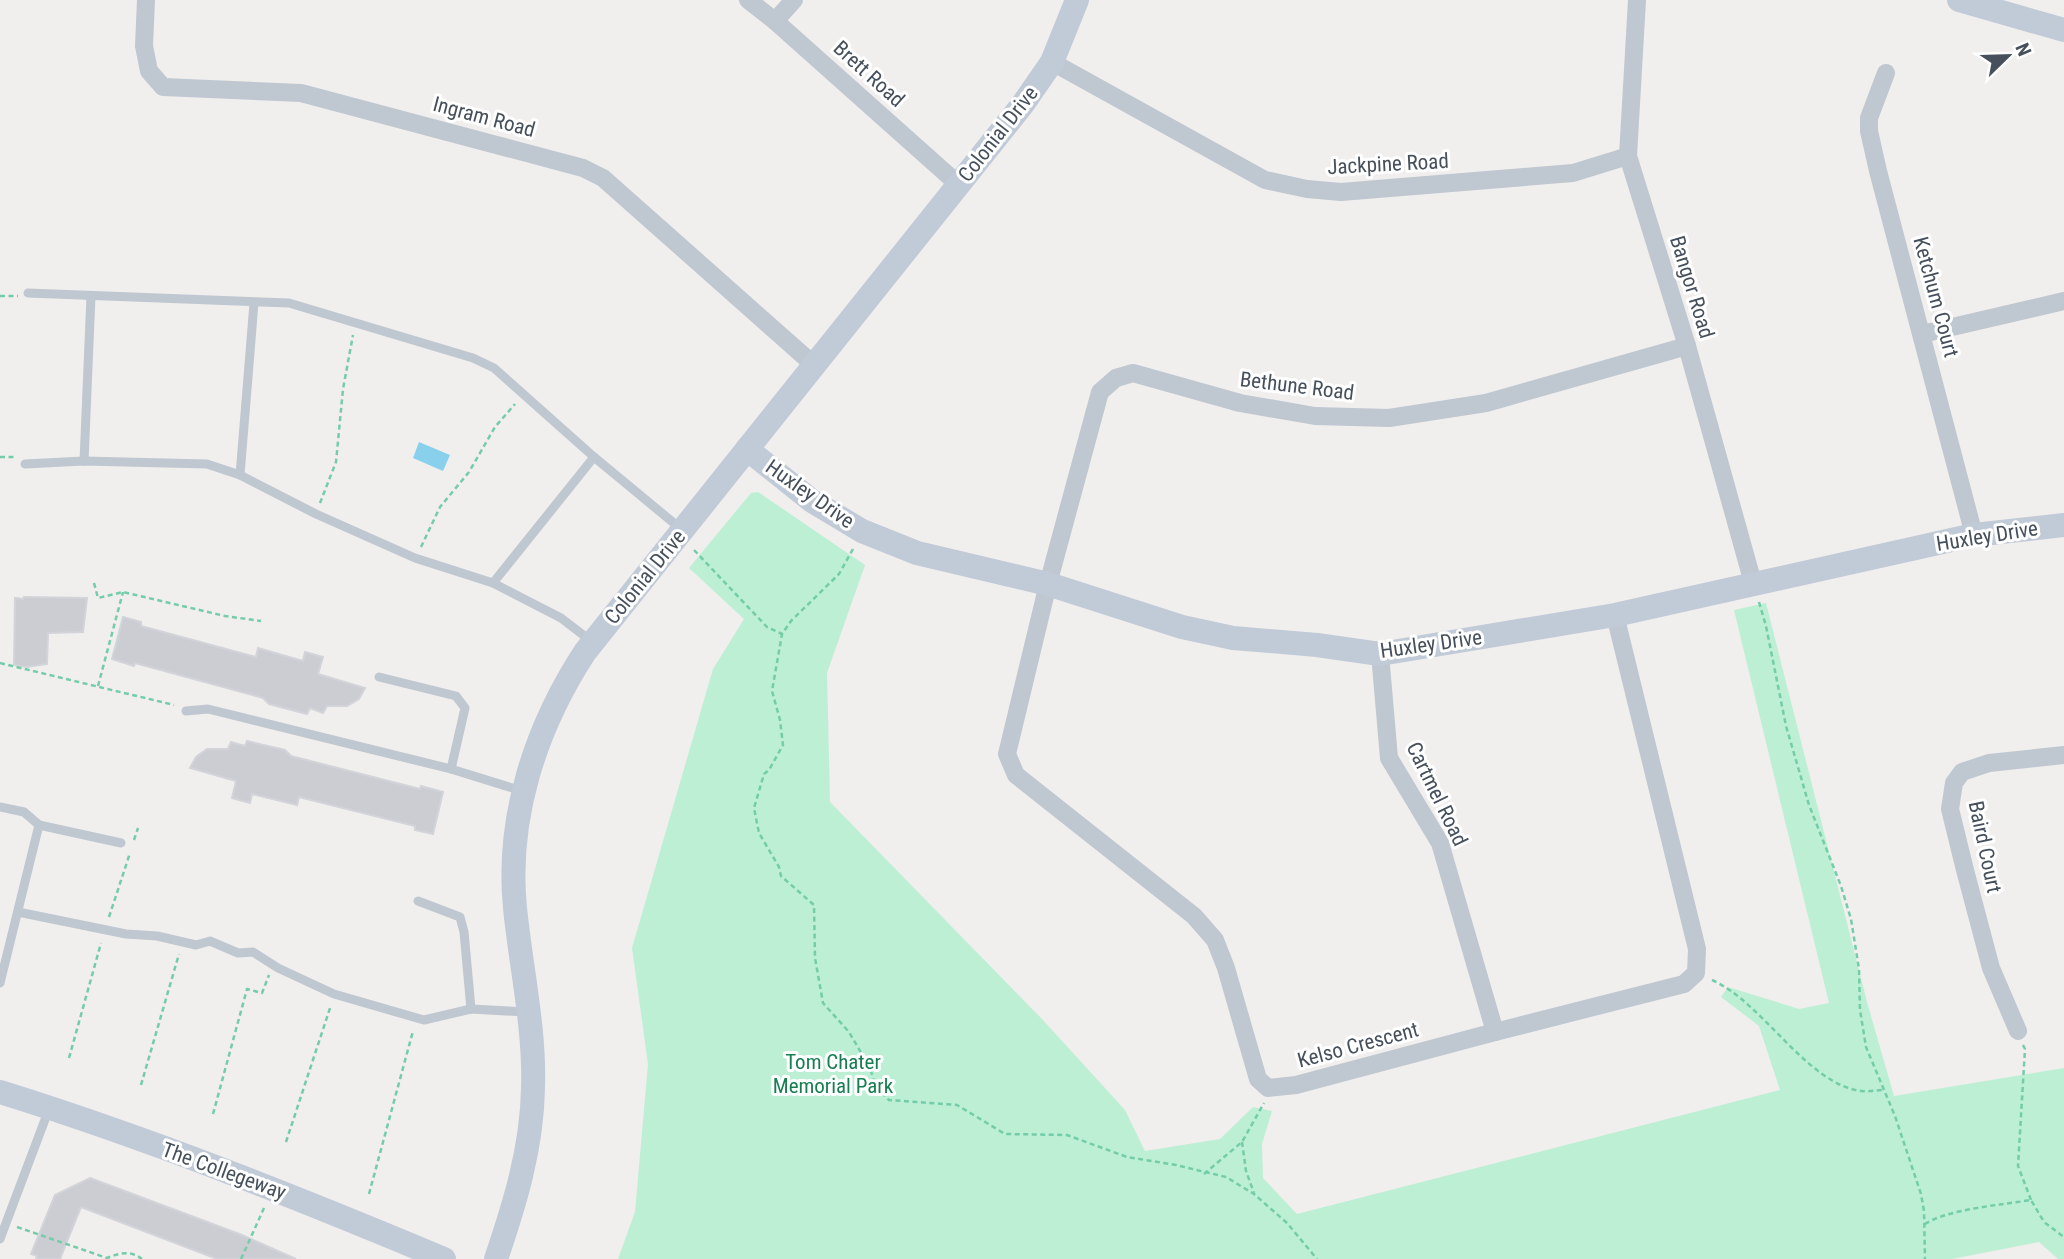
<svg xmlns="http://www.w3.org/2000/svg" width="2064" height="1259" viewBox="0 0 2064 1259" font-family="'Roboto Condensed',sans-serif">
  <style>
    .green { fill: #bcefd4 }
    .water { fill: #89d0ec }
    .building { fill: #cbcdd3; stroke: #d2d4da; stroke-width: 2 }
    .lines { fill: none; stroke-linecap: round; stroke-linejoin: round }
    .path { stroke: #74cda8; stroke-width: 2.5; stroke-dasharray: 5 3.5; stroke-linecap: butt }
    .lane { stroke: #bfc7d0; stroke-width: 9 }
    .street { stroke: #bfc7d0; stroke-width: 18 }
    .secondary { stroke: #c1cad7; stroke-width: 24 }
    .labels { text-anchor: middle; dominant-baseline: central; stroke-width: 6; stroke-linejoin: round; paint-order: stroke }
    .street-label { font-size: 21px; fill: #46505c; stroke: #fff }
    .park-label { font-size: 21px; fill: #177e52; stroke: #fff }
  </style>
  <rect width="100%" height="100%" fill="#f1eeee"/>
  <!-- green -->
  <polygon class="green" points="758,492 865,565 827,673 830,802 1042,1019 1125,1110 1145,1151 1220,1139 1253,1107 1272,1111 1262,1144 1263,1178 1297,1214 1780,1090 1759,1026 1721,997 1728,987 1799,1009 1829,1003 1734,610 1766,603 1867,1002 1894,1096 2064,1068 2064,1259 2058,1259 2039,1242 1952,1259 618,1259 635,1212 648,1064 632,948 713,669 744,619 689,568 751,493"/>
  <!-- water -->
  <polygon class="water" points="419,442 450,455 443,471 413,458"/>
  <!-- building -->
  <g class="building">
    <polygon points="24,597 87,598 83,632 48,633 47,664 27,667 14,665 15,598 23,599"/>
    <polygon points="123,617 141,622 141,626 256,657 258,648 303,661 305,652 323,657 318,674 365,688 359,699 347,706 327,706 323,713 310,708 307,714 269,704 263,698 135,663 134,666 112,659"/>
    <polygon points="247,741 285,750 291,756 420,789 421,786 443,792 433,834 415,830 415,826 299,797 297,805 252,794 250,803 232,798 236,781 190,768 196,757 207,749 228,749 231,742 245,746"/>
    <polygon points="90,1178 242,1235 296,1259 217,1259 81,1207 60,1259 36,1259 37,1256 31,1254 55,1195"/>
  </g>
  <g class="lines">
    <!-- path -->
    <g class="path">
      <polyline points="0,296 18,296"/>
      <polyline points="0,457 14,457"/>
      <polyline points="320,503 336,462 343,389 353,335"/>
      <polyline points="421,547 440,507 469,472 495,427 515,404"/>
      <polyline points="853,549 839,574 791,621 782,634 772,691 780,720 783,745 769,770 764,774 754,808 759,833 779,867 781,876 814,905 815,958 823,1003 849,1032 870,1068 876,1087 889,1100 957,1105 1005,1134 1067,1135 1127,1157 1176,1165 1226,1177 1254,1194 1287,1223 1317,1259"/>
      <polyline points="694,550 767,627 782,634"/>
      <polyline points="94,583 98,598 123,592 225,616 261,621"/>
      <polyline points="1759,602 1766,626 1786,726 1809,805 1841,886 1851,919 1859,969 1860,1010 1866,1047 1895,1116 1921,1194 1924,1211 1925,1259"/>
      <polyline points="0,663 174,705"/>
      <polyline points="98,686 123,592"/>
      <polyline points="134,840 138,828"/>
      <polyline points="109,917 130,853"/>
      <path d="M1712,980C1764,1003 1807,1085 1862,1091C1869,1092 1876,1090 1883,1090"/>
      <polyline points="2023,1045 2025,1049 2018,1166 2031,1200"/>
      <polyline points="69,1058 101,943"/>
      <polyline points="141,1085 179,954"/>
      <polyline points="213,1114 247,989 262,993 269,975"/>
      <polyline points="286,1142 331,1005"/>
      <polyline points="1242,1142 1246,1171 1254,1193"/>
      <polyline points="1204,1174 1242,1142 1264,1103"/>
      <polyline points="369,1194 413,1031"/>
      <path d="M1925,1224C1948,1209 2001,1205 2031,1200L2044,1222L2064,1237"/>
      <path d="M17,1227L107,1258C120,1253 130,1250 142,1259"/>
      <polyline points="241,1259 264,1208"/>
    </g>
    <!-- lane -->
    <g class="lane">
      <polyline points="28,293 289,303 473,358 494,368 594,457 681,529"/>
      <polyline points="84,461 91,296"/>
      <polyline points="25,464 84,461 207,464 240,475 316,514 415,558 493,583 561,618 591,641"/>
      <polyline points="240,475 254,303"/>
      <polyline points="493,583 594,457"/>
      <polyline points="379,677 456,696 465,708 451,769"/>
      <polyline points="186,711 208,709 451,769 522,791"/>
      <polyline points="0,807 24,812 39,825 0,983"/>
      <polyline points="39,825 121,843"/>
      <polyline points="418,901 460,917 464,932 471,1009"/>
      <polyline points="18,912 126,934 157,936 196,945 210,941 238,953 253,952 278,968 334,994 424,1020 471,1009 526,1012"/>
      <polyline points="0,1239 49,1109"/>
    </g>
    <!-- street -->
    <g class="street">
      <polyline points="146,0 144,46 149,71 163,87 301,93 583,168 603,178 814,365"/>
      <polyline points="748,0 775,21 959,185"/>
      <polyline points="1637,0 1628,156 1687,346 1753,583"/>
      <polyline points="775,21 794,0"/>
      <polyline points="1052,62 1265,180 1307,189 1341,192 1573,173 1628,156"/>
      <polyline points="1886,73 1869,118 1869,131 1878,171 1974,535"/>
      <polyline points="1922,334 2064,301"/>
      <polyline points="1615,615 1697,949 1696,973 1684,984 1495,1032 1296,1085 1268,1088 1258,1079 1226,968 1215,940 1194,916 1016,775 1007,754 1048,584 1100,392 1116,378 1133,373 1240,403 1315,416 1389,418 1486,403 1687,346"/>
      <polyline points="1380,654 1389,758 1440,843 1495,1032"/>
      <polyline points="2018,1031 1991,968 1965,870 1950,809 1954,783 1962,772 1989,763 2064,755"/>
    </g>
    <!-- secondary -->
    <g class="secondary">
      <polyline points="1959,0 2064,30"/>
      <polyline points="747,449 812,501 862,531 917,553 1048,584 1182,627 1233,638 1317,645 1380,654 1615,615 1974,535 2064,525"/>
      <path d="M0,1092C151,1139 298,1198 444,1259"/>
      <path d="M496,1259C515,1203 532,1148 533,1088C535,1028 521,968 515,908C506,817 536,727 585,652L1023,104L1052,62L1077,0"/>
    </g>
  </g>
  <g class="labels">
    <!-- street labels -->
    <g class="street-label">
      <text transform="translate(869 74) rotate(42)">Brett Road</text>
      <text transform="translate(484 117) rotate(15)">Ingram Road</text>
      <text transform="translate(998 134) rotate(-52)">Colonial Drive</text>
      <text transform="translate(1388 164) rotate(-3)">Jackpine Road</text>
      <text transform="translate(1692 287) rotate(73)">Bangor Road</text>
      <text transform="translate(1936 297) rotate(75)">Ketchum Court</text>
      <text transform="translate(1297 386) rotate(7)">Bethune Road</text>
      <text transform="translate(810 494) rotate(35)">Huxley Drive</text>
      <text transform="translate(1987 536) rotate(-9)">Huxley Drive</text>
      <text transform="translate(645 577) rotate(-51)">Colonial Drive</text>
      <text transform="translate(1431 644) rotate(-8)">Huxley Drive</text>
      <text transform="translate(1437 794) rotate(64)">Cartmel Road</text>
      <text transform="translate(1985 847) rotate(78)">Baird Court</text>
      <text transform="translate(1358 1045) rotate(-15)">Kelso Crescent</text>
      <text transform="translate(224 1171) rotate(20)">The Collegeway</text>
    </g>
    <!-- park labels -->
    <g class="park-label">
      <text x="833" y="1062">Tom Chater<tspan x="833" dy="24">Memorial Park</tspan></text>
    </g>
  </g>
  <!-- north arrow -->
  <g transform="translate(2008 56) rotate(67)" stroke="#ffffff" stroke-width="5" paint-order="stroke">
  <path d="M0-5L12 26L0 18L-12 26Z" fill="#46505c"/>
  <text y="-10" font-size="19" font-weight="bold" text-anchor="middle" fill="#46505c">N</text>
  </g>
</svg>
